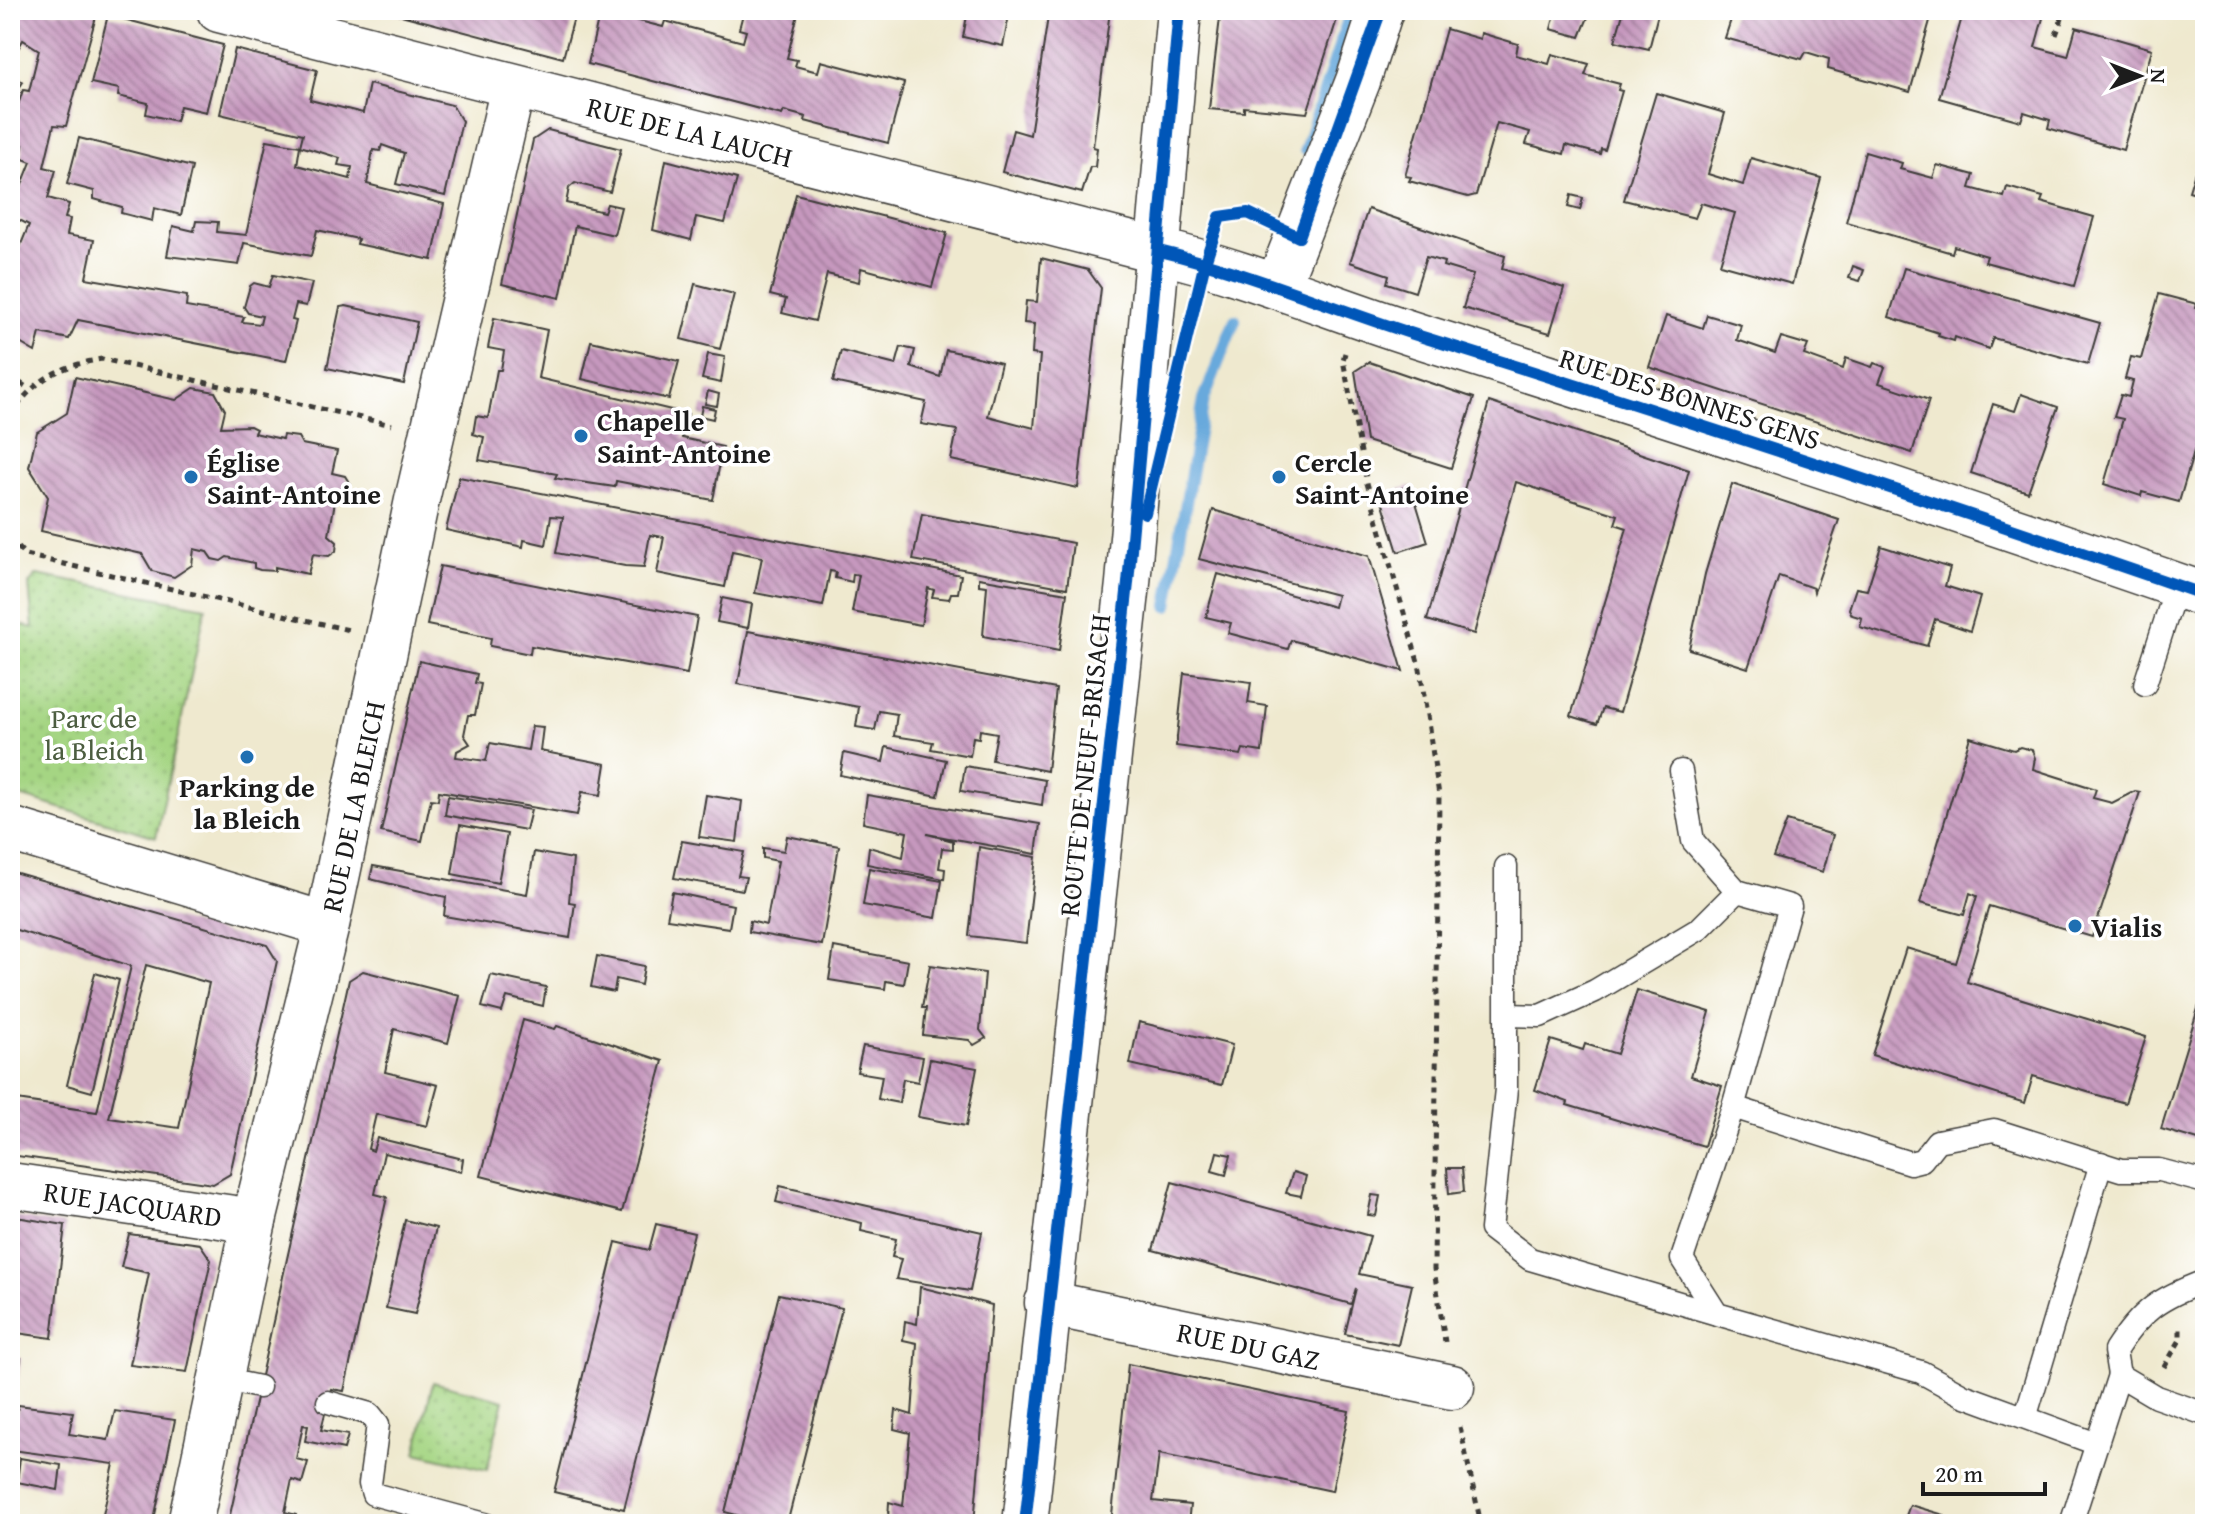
<svg xmlns="http://www.w3.org/2000/svg" width="2215" height="1534" viewBox="0 0 2215 1534" font-family="'Gentium Book Plus',serif">
  <style>
    .park { fill: url(#park-dots); stroke: #607850; stroke-width: 2 }
    .lines { fill: none; stroke-linecap: round; stroke-linejoin: round }
    .stream { stroke: #67a9dc; stroke-width: 12 }
    .building { fill: url(#building-back-hatch); fill-rule: evenodd }
    .lane-casing { stroke: #3c3b37; stroke-width: 25 }
    .street-casing { stroke: #3c3b37; stroke-width: 47 }
    .secondary-casing { stroke: #3c3b37; stroke-width: 47 }
    .path { stroke: #3c3b37; stroke-width: 5; stroke-dasharray: 6 6; stroke-linecap: butt }
    .lane { stroke: #fff; stroke-width: 22 }
    .street { stroke: #fff; stroke-width: 44 }
    .secondary { stroke: #fff; stroke-width: 44 }
    .cycleway-casing { stroke: #fff; stroke-width: 17 }
    .cycleway { stroke: #0057b8; stroke-width: 12 }
    .poi-dot { fill: #1f6fb2; stroke: #fff; stroke-width: 3 }
    .labels { text-anchor: middle; dominant-baseline: central; stroke-width: 7; stroke-linejoin: round; paint-order: stroke }
    .street-label { font-size: 28px; fill: #1c1c1c; stroke: #fff }
    .poi-label { font-size: 28px; font-weight: bold; fill: #1c1c1c; stroke: #fff; text-anchor: start }
    .park-label { font-size: 28px; fill: #4c5d40; stroke: #fff }
  </style>
  <defs>
    <pattern id="park-dots" width="8" height="8" patternUnits="userSpaceOnUse" patternTransform="scale(2)"><rect width="8" height="8" fill="#a5d583"/><path d="M2 2h.1M6 6h.1" fill="none" stroke="#8db671" stroke-width="1.8" stroke-linecap="round"/></pattern>
    <pattern id="building-back-hatch" width="6" height="6" patternUnits="userSpaceOnUse" patternTransform="scale(2)"><rect width="6" height="6" fill="#c698be"/><path d="M-1 5l2 2M0 0l6 6M5-1l2 2" fill="none" stroke="#a07b9a"/></pattern>
  </defs>
  <rect width="100%" height="100%" fill="#fff"/>
  <filter id="ink" filterUnits="userSpaceOnUse"><feTurbulence type="fractalNoise" baseFrequency=".0125" numOctaves="2"/><feDisplacementMap in="SourceGraphic" scale="16" xChannelSelector="R" yChannelSelector="G"/><feConvolveMatrix kernelMatrix="1 2 1 2 8 2 1 2 1" color-interpolation-filters="sRGB"/></filter>
  <filter id="wash" filterUnits="userSpaceOnUse"><feTurbulence type="fractalNoise" baseFrequency=".006" numOctaves="4" result="noise"/><feDisplacementMap in="SourceGraphic" scale="32" xChannelSelector="R" yChannelSelector="G"/><feGaussianBlur stdDeviation="1.8" result="paint"/><feColorMatrix in="noise" values="0 0 0 0 0 0 0 0 0 0 0 0 0 0 0 0 0 1.4 0 .05"/><feComposite in="paint" operator="in"/></filter>
  <g filter="url(#wash)">
    <rect width="100%" height="100%" fill="#efe9cf"/>
    <!-- park -->
    <g class="park">
      <polygon points="37,575 206,607 156,837 10,793 10,622 33,628 29,584"/>
      <polygon points="433,1382 504,1400 487,1470 416,1453"/>
    </g>
    <g class="lines">
      <!-- stream -->
      <g class="stream">
        <polyline points="1305,150 1351,10"/>
        <polyline points="1168,606 1204,399 1235,320"/>
      </g>
    </g>
    <g id="blocks">
      <!-- building -->
      <g class="building">
        <polygon points="10,10 97,13 66,126 54,125 44,167 56,170 48,198 69,204 65,218 70,219 67,235 94,240 86,278 187,296 186,307 244,317 242,322 260,324 262,316 248,313 244,307 250,286 254,283 269,287 273,275 312,283 306,306 296,304 292,320 296,321 286,361 78,320 69,339 40,333 35,352 10,337 10,271 29,225 10,215 31,162 21,158 23,145 10,145 10,113 15,114 23,90 29,91 39,50 23,40 10,63"/>
        <polygon points="382,10 576,10 563,58"/>
        <polygon points="744,10 799,10 787,58 797,60 795,66 818,72 821,61 904,83 888,143 805,121 806,117 784,111 782,115 588,64 600,11 663,27 665,21 743,42 746,31 739,29"/>
        <polygon points="968,10 1010,10 1003,46 963,37"/>
        <polygon points="1049,10 1110,10 1093,147 1097,148 1095,167 1090,167 1082,193 1002,172 1013,130 1030,135"/>
        <polygon points="1224,10 1340,10 1307,113 1244,107 1244,112 1209,109 1220,18 1224,19"/>
        <polygon points="1556,10 1591,10 1580,37 1551,29"/>
        <polygon points="1624,10 1659,10 1649,49 1615,41"/>
        <polygon points="1734,10 1933,10 1910,92 1828,69 1829,59 1806,52 1802,59 1725,38"/>
        <polygon points="1964,10 2014,10 2043,18 2035,47 2068,56 2076,27 2152,49 2123,150 2048,128 2050,120 2024,112 2021,121 1939,98"/>
        <polygon points="108,15 223,45 206,112 180,106 176,121 146,114 148,103 118,96 119,89 91,83"/>
        <polygon points="1446,29 1480,39 1481,33 1518,44 1516,55 1549,64 1552,54 1589,64 1585,75 1620,84 1618,90 1622,91 1605,150 1601,149 1600,154 1566,145 1564,154 1526,144 1530,132 1497,123 1476,195 1468,197 1409,181 1411,177 1405,176"/>
        <polygon points="235,49 317,70 310,100 363,113 369,84 452,105 462,121 445,196 396,184 404,153 382,145 380,151 373,150 367,184 444,204 432,260 357,244 358,239 317,230 311,256 244,243 239,265 167,256 173,226 194,231 196,221 218,222 217,232 246,235 267,140 300,146 297,165 350,179 352,167 338,165 340,158 300,146 303,134 220,114"/>
        <polygon points="10,65 16,69 12,75 23,82 12,98"/>
        <polygon points="1656,93 1725,113 1708,174 1743,185 1751,158 1821,178 1792,284 1720,264 1735,213 1701,203 1695,218 1624,200"/>
        <polygon points="548,130 621,149 610,192 575,183 569,188 566,203 604,212 607,204 621,207 614,235 575,226 560,298 502,284 533,140"/>
        <polygon points="79,138 192,167 181,215 154,208 152,221 121,213 122,207 94,199 94,191 67,184"/>
        <polygon points="2205,139 2205,196 2189,191"/>
        <polygon points="1865,152 1902,163 1900,169 1933,178 1937,165 1974,175 1970,188 2004,197 2007,187 2043,197 2041,202 2094,217 2074,286 1985,262 1987,256 1954,246 1952,253 1846,222"/>
        <polygon points="666,160 737,179 725,223 696,217 691,240 653,230"/>
        <polygon points="796,194 947,233 932,287 861,268 859,282 827,274 815,321 782,313 786,299 770,295"/>
        <polygon points="1571,195 1583,198 1580,210 1568,207"/>
        <polygon points="1368,209 1505,256 1502,269 1564,288 1550,333 1463,308 1473,275 1443,266 1444,262 1426,257 1415,292 1387,283 1389,275 1350,262"/>
        <polygon points="1041,258 1088,270 1101,288 1078,488 951,460 957,430 921,424 926,402 833,382 841,351 896,365 901,347 915,350 911,367 940,377 946,350 970,355 1001,363 988,416 1034,428 1040,355 1032,354 1034,324 1024,323 1026,301 1037,302"/>
        <polygon points="1853,266 1864,270 1860,281 1849,278"/>
        <polygon points="1904,268 2100,323 2088,364 1993,338 1989,349 1955,337 1954,341 1938,336 1939,333 1889,317"/>
        <polygon points="695,284 734,294 720,349 681,339"/>
        <polygon points="2159,294 2197,304 2196,308 2205,311 2205,414 2179,502 2142,492 2141,496 2104,484 2123,419 2114,417 2121,395 2129,397 2133,381 2125,379 2131,357 2141,359"/>
        <polygon points="346,306 417,322 404,384 327,368 340,307"/>
        <polygon points="1707,315 1741,325 1737,340 1775,353 1781,337 1808,345 1804,355 1843,369 1846,358 1872,367 1874,363 1885,367 1879,383 1929,400 1912,453 1649,367 1666,316 1703,328"/>
        <polygon points="494,318 547,330 538,378 688,414 682,438 723,447 713,500 616,481 615,487 560,479 555,478 557,474 479,460 484,437 473,434 476,416 488,418 497,370 501,370 504,351 488,348"/>
        <polygon points="591,341 679,361 669,399 582,379"/>
        <polygon points="708,354 725,357 721,383 702,379"/>
        <polygon points="1369,362 1474,398 1451,468 1366,441 1355,371"/>
        <polygon points="75,377 176,400 194,388 215,392 225,410 221,427 250,426 256,429 254,433 282,439 283,435 298,437 302,444 337,451 332,473 345,476 350,484 346,494 336,496 329,535 337,542 336,551 329,556 313,554 308,574 275,567 275,571 260,570 254,568 254,563 227,557 221,561 212,559 207,552 194,549 192,565 174,577 152,571 142,554 41,531 48,497 29,467 37,432 67,413"/>
        <polygon points="708,391 719,394 717,406 705,404"/>
        <polygon points="2021,394 2058,407 2028,492 1971,473 1993,404 2015,411"/>
        <polygon points="1489,402 1689,470 1620,712 1603,708 1597,724 1571,716 1627,528 1615,524 1618,515 1516,482 1474,634 1427,620"/>
        <polygon points="702,406 715,409 713,419 700,416"/>
        <polygon points="459,477 961,575 958,593 951,593 949,599 932,597 934,590 928,588 921,625 852,612 859,575 853,574 852,582 835,578 836,572 830,571 823,606 755,593 762,557 732,551 725,587 657,573 664,537 650,535 644,567 625,566 556,553 563,517 551,516 546,545 524,540 523,547 446,530"/>
        <polygon points="1732,484 1839,520 1814,592 1813,588 1779,576 1748,668 1689,649 1705,574"/>
        <polygon points="1411,486 1428,542 1398,552 1380,494"/>
        <polygon points="1213,510 1369,556 1403,671 1291,640 1288,649 1228,633 1231,623 1206,617 1218,574 1334,607 1337,595 1199,559"/>
        <polygon points="922,514 1073,543 1067,588 913,560"/>
        <polygon points="1881,546 1950,568 1945,586 1980,597 1970,631 1935,619 1927,646 1860,627 1862,618 1852,615 1849,609 1856,588 1867,590"/>
        <polygon points="440,566 697,617 687,674 531,646 530,654 490,646 491,638 427,625"/>
        <polygon points="979,578 1067,593 1059,651 983,636 987,586 979,585"/>
        <polygon points="722,598 752,604 748,628 717,622"/>
        <polygon points="748,631 1056,689 1047,771 992,760 997,733 980,730 979,738 973,737 970,756 931,749 933,742 894,736 897,714 879,711 875,730 856,727 859,707 738,684"/>
        <polygon points="419,661 477,674 475,683 481,684 475,715 468,715 464,735 470,744 457,751 456,757 486,761 490,743 528,750 532,726 543,727 540,751 606,764 601,795 582,792 577,815 439,791 438,800 431,799 422,841 381,832"/>
        <polygon points="1184,673 1251,682 1248,703 1267,706 1262,752 1243,749 1241,755 1176,746"/>
        <polygon points="1970,737 2014,750 2020,747 2032,750 2035,758 2033,769 2096,789 2093,798 2112,803 2135,791 2140,792 2092,937 1989,906 1967,982 2146,1037 2125,1103 2033,1076 2025,1103 1872,1055 1906,948 1956,963 1977,896 1970,893 1964,915 1920,903"/>
        <polygon points="886,747 946,760 938,796 840,775 844,753 883,762"/>
        <polygon points="965,766 1045,780 1042,805 961,791"/>
        <polygon points="706,795 742,801 737,842 699,837"/>
        <polygon points="867,795 1040,824 1036,854 927,834 953,841 953,849 942,848 939,868 945,869 944,879 867,864 869,847 903,857 907,832 863,823"/>
        <polygon points="448,796 531,810 526,830 445,815"/>
        <polygon points="1787,821 1833,835 1823,872 1773,857"/>
        <polygon points="460,825 507,834 498,883 452,874"/>
        <polygon points="787,836 839,846 822,945 749,932 750,921 766,925 778,861 763,858 763,848 784,851"/>
        <polygon points="682,841 744,852 738,876 746,877 743,890 674,878"/>
        <polygon points="979,847 1036,857 1026,943 969,936"/>
        <polygon points="534,852 573,859 569,902 575,903 570,938 444,916 446,897 370,879 373,866 527,894"/>
        <polygon points="869,868 942,881 936,918 863,905"/>
        <path d="M10,871L267,945L277,961L230,1174L213,1184L10,1155V1099L97,1112L131,966L10,928ZM146,965L209,983L179,1128L109,1118Z"/>
        <polygon points="672,892 733,905 729,928 667,919"/>
        <polygon points="834,947 908,961 904,984 886,981 885,989 829,980"/>
        <polygon points="597,956 644,966 641,985 616,979 614,992 591,987"/>
        <polygon points="930,965 985,973 980,1030 986,1038 974,1045 969,1040 923,1035 926,1008 922,1008"/>
        <polygon points="363,971 460,996 448,1043 394,1029 385,1072 438,1085 427,1126 376,1114 368,1149 373,1151 377,1138 463,1159 461,1172 384,1153 375,1194 387,1197 344,1391 331,1389 321,1430 348,1435 344,1449 305,1441 308,1426 303,1425 296,1459 308,1462 302,1483 292,1480 285,1512 296,1515 294,1524 228,1524 349,980"/>
        <polygon points="95,973 119,980 92,1092 67,1085"/>
        <polygon points="491,975 546,987 543,1006 507,997 502,1012 482,1007"/>
        <polygon points="2204,989 2205,989 2205,1142 2161,1129"/>
        <polygon points="1637,990 1710,1012 1691,1076 1722,1086 1704,1146 1567,1105 1568,1102 1535,1090 1551,1040 1583,1050 1585,1044 1617,1054"/>
        <polygon points="523,1020 555,1029 557,1026 663,1061 622,1212 481,1176"/>
        <polygon points="1139,1022 1232,1045 1222,1085 1130,1064"/>
        <polygon points="863,1046 923,1057 918,1082 903,1079 899,1103 878,1099 882,1076 857,1072"/>
        <polygon points="930,1059 977,1068 966,1126 918,1117"/>
        <polygon points="1217,1152 1231,1155 1226,1175 1212,1171"/>
        <polygon points="1447,1168 1462,1168 1464,1192 1449,1194"/>
        <polygon points="1293,1172 1306,1176 1301,1196 1286,1193"/>
        <polygon points="1172,1182 1370,1236 1359,1274 1412,1285 1398,1345 1345,1334 1356,1288 1351,1304 1153,1250"/>
        <polygon points="780,1186 982,1232 970,1291 896,1279 901,1259 892,1257 896,1239 861,1231 862,1223 776,1202"/>
        <polygon points="1372,1195 1380,1196 1376,1216 1368,1215"/>
        <polygon points="10,1216 65,1225 52,1338 10,1332"/>
        <polygon points="405,1220 436,1228 415,1314 386,1308"/>
        <polygon points="656,1224 694,1233 624,1509 554,1492 616,1242 649,1250"/>
        <polygon points="129,1234 200,1244 211,1260 187,1372 130,1365 149,1273 121,1267"/>
        <polygon points="920,1287 992,1305 974,1524 903,1524 888,1520 889,1502 903,1506 910,1433 894,1429 896,1410 912,1415 917,1343 903,1340 905,1321 917,1324"/>
        <polygon points="779,1294 842,1308 787,1524 770,1524 725,1512"/>
        <polygon points="10,1357 21,1358 14,1410 10,1409"/>
        <polygon points="1128,1364 1349,1411 1332,1491 1159,1454 1153,1501 1190,1505 1188,1524 1111,1524"/>
        <polygon points="18,1405 73,1412 69,1434 108,1440 115,1411 175,1420 153,1524 101,1524 114,1464 12,1450"/>
        <polygon points="20,1458 61,1465 58,1490 17,1482"/>
        <polygon points="1910,1505 1944,1515 1941,1524 1903,1524"/>
      </g>
    </g>
  </g>
  <g filter="url(#ink)">
    <use href="#blocks" fill-opacity="0" stroke="#3c3b37" stroke-width="2"/>
    <g class="lines">
      <defs>
        <g id="lane">
          <polyline points="2145,684 2177,585"/>
          <polyline points="1681,771 1693,841 1737,891"/>
          <polyline points="1506,867 1506,1089 1491,1229 1530,1259 1717,1314"/>
          <polyline points="1507,1015 1540,1016 1595,991 1699,929 1737,891 1790,906 1733,1107 1682,1259 1717,1314 1921,1372 1963,1395 2097,1444"/>
          <polyline points="1733,1107 1910,1163 1922,1160 1937,1141 1994,1130 2121,1170 2159,1170 2205,1182"/>
          <path d="M2205,1281C2160,1298 2141,1310 2115,1351L2119,1375L2156,1397L2205,1414"/>
          <polyline points="221,1379 259,1387"/>
          <polyline points="328,1402 370,1414 378,1424 370,1484 373,1494 485,1524"/>
          <polyline points="2026,1415 2101,1163"/>
          <polyline points="2071,1524 2119,1375"/>
        </g>
        <g id="street">
          <path id="s1" d="M219,10L1159,251"/>
          <polyline points="1278,285 1358,81 1381,10"/>
          <polyline points="10,829 327,925"/>
          <path id="s2" d="M10,1185L254,1221"/>
          <path id="s3" d="M1047,1303L1452,1387"/>
          <path id="s4" d="M190,1524L254,1221L327,925L417,500L513,87"/>
        </g>
        <g id="secondary">
          <path d="M1159,251C1251,273 1338,311 1429,339C1689,420 1947,506 2205,595"/>
          <polyline points="1025,1524 1128,583 1179,10"/>
        </g>
      </defs>
      <!-- lane casing -->
      <use href="#lane" class="lane-casing"/>
      <!-- street casing -->
      <use href="#street" class="street-casing"/>
      <!-- secondary casing -->
      <use href="#secondary" class="secondary-casing"/>
      <!-- path -->
      <g class="path">
        <polyline points="2056,35 2065,10"/>
        <polyline points="1345,353 1343,360 1367,483 1420,669 1439,795 1434,1269 1445,1342"/>
        <polyline points="10,376 29,389"/>
        <path d="M10,416C36,378 57,367 102,359L392,425"/>
        <polyline points="10,538 25,555 349,630"/>
        <polyline points="2164,1367 2180,1340 2180,1326"/>
        <polyline points="1460,1427 1481,1524"/>
      </g>
      <!-- lane -->
      <use href="#lane" class="lane"/>
      <!-- street -->
      <use href="#street" class="street"/>
      <!-- secondary -->
      <use href="#secondary" class="secondary"/>
      <defs>
        <g id="cycleway">
          <path d="M1159,251C1251,273 1338,311 1429,339C1689,420 1947,506 2205,595"/>
          <polyline points="1145,513 1205,262 1220,217 1248,213 1299,237 1381,10"/>
          <polyline points="1025,1524 1128,583 1179,10"/>
        </g>
      </defs>
      <!-- cycleway casing -->
      <use href="#cycleway" class="cycleway-casing"/>
      <!-- cycleway -->
      <use href="#cycleway" class="cycleway"/>
    </g>
  </g>
  <!-- markers -->
  <g class="poi-dot">
    <circle cx="581" cy="436" r="8"/>
    <circle cx="191" cy="477" r="8"/>
    <circle cx="1279" cy="477" r="8"/>
    <circle cx="247" cy="757" r="8"/>
    <circle cx="2075" cy="926" r="8"/>
  </g>
  <g class="labels">
    <!-- street labels -->
    <g class="street-label">
      <text stroke="none"><textPath href="#s1" startOffset="486">RUE DE LA LAUCH</textPath></text>
      <text transform="translate(1690 398) rotate(18)">RUE DES BONNES GENS</text>
      <text transform="translate(1084 765) rotate(-84)">ROUTE DE NEUF-BRISACH</text>
      <text stroke="none"><textPath href="#s4" startOffset="736">RUE DE LA BLEICH</textPath></text>
      <text stroke="none"><textPath href="#s2" startOffset="124">RUE JACQUARD</textPath></text>
      <text stroke="none"><textPath href="#s3" startOffset="206">RUE DU GAZ</textPath></text>
    </g>
    <!-- poi labels -->
    <g class="poi-label">
      <text x="597" y="420">Chapelle<tspan x="597" dy="32">Saint-Antoine</tspan></text>
      <text x="207" y="461">Église<tspan x="207" dy="32">Saint-Antoine</tspan></text>
      <text x="1295" y="461">Cercle<tspan x="1295" dy="32">Saint-Antoine</tspan></text>
      <text x="247" y="786" text-anchor="middle">Parking de<tspan x="247" dy="32">la Bleich</tspan></text>
      <text x="2091" y="926">Vialis</text>
    </g>
    <!-- park labels -->
    <g class="park-label">
      <text x="94" y="717">Parc de<tspan x="94" dy="32">la Bleich</tspan></text>
    </g>
  </g>
  <!-- margin -->
  <rect width="2215" height="1534" fill="none" stroke="#fff" stroke-width="40"/>
  <!-- north arrow -->
  <g transform="translate(2139 76) rotate(90)" stroke="#ffffff" stroke-width="6" paint-order="stroke">
  <path d="M0-6L14 30L0 20L-14 30Z" fill="#1c1c1c"/>
  <text y="-12" font-size="22" font-weight="bold" text-anchor="middle" fill="#1c1c1c">N</text>
  </g>
  <!-- scale -->
  <path d="M1923 1482v12h122v-12" fill="none" stroke="#1c1c1c" stroke-width="4"/>
  <text x="1935" y="1482" font-size="24" fill="#1c1c1c" stroke="#ffffff" stroke-width="6" paint-order="stroke">20 m</text>
</svg>
